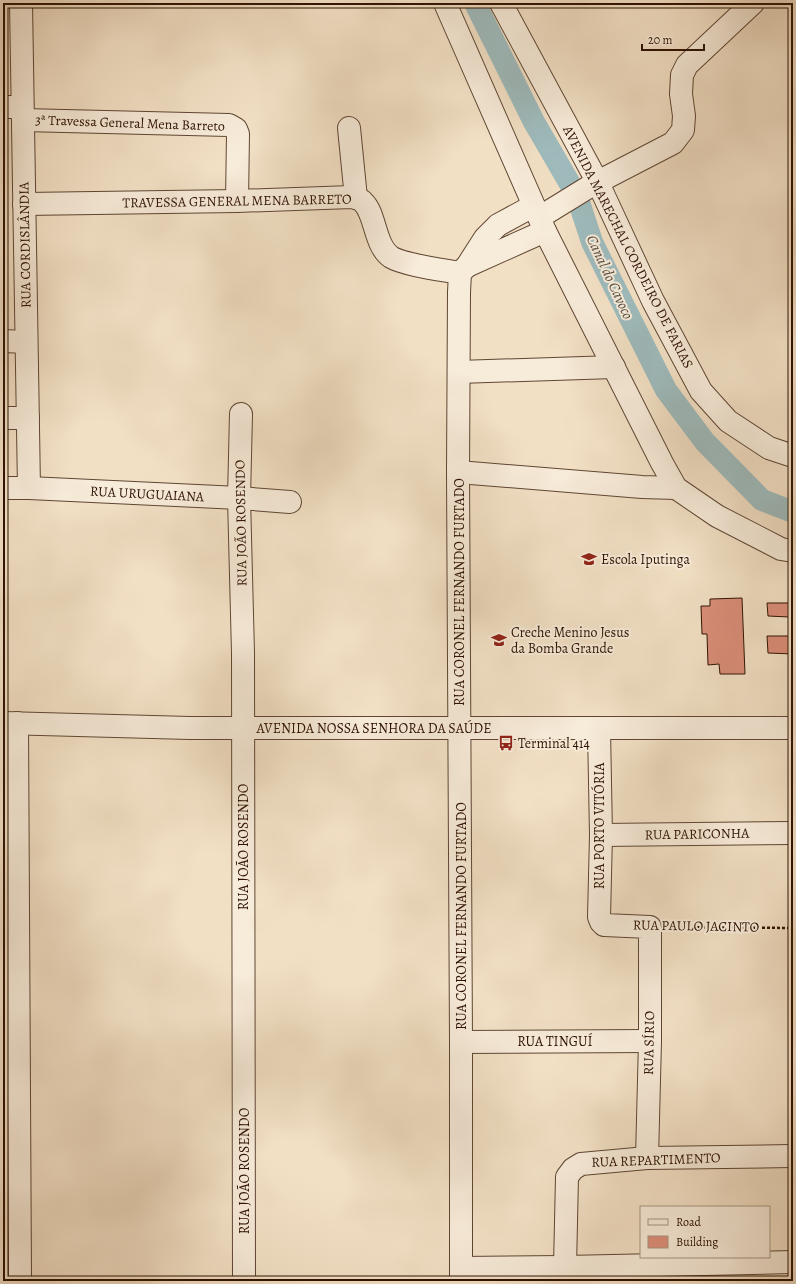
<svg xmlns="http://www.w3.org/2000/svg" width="796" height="1284" viewBox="0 0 796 1284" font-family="Alegreya,serif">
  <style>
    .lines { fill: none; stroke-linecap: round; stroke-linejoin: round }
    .canal { stroke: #9ebbbd; stroke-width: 22 }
    .building { fill: #db8e79; stroke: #2e1202 }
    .minor-casing { stroke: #5f4633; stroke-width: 24 }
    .path { stroke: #2e1202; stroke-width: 2.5; stroke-dasharray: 3 2; stroke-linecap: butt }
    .minor { stroke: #f7ebd9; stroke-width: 22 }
    .labels { text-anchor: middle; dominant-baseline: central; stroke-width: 4; stroke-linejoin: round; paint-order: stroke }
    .street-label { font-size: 14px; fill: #2e1202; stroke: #f7ebd9 }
    .poi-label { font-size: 14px; fill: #2e1202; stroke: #f7ebd9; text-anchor: start }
    .water-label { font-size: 15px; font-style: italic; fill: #554d43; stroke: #f7ebd9 }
  </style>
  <rect width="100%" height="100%" fill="#f2e0c5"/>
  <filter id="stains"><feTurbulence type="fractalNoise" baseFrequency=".005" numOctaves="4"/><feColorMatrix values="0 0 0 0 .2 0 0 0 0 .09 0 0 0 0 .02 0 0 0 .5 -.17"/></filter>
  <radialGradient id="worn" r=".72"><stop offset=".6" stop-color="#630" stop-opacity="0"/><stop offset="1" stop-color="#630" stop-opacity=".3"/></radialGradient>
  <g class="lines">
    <!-- canal -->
    <polyline class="canal" points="475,3 534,122 577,196 592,242 666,390 705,442 762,500 793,512"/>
  </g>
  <!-- building -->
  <g class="building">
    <polygon points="742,598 745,674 720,674 719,664 708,665 707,634 702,634 701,606 710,606 710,599"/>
    <polygon points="767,603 793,603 793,654 768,653 767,636 789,636 789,617 768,616"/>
  </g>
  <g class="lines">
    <defs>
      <g id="minor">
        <polyline points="21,3 29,488"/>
        <polyline points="445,3 545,231 662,463 676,488 717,516 781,549 793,551"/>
        <polyline points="501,3 598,183 653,301 701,391 728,421 769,448 793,456"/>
        <polyline points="3,107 22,107"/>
        <polyline points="23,120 229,125 236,129 238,134 237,201"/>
        <polyline points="349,128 356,198"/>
        <path d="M24,204L237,201L352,197C356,198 361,199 363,202C376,214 374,245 391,257C404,265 444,270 460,273"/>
        <polyline points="540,217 592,185 673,143 683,130 684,116 681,94 682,75 687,65 753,3"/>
        <polyline points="467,266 545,231"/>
        <polyline points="3,341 26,342"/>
        <polyline points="459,372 614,367"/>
        <polyline points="241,414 239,498 243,653 244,1281"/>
        <polyline points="3,418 28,418"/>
        <polyline points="458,472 642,487 676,488"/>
        <polyline points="3,488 29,488 239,498 290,502"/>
        <polyline points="3,723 190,728 793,728"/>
        <polyline points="17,723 20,1281"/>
        <polyline points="599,729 601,835 599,917 601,922 604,925 650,927 650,1041 647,1158"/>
        <polyline points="601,835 793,833"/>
        <polyline points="461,1042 650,1041"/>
        <polyline points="565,1267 567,1177 573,1169 581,1164 647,1158 793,1156"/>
        <polyline points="461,1268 565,1267 793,1262"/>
        <polyline points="461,1281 461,1042 458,472 459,292 460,273 467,266 485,238 498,225 533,206"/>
      </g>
    </defs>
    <!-- minor casing -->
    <use href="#minor" class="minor-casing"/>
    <!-- path -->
    <polyline class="path" points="672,927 793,928"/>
    <!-- minor -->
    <use href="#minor" class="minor"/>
  </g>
  <!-- icons -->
  <defs>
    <symbol id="school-bare" viewBox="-9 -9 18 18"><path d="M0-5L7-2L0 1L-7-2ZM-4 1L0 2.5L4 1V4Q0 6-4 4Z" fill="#8f2418" stroke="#f7ebd9" stroke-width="2.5" paint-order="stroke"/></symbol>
    <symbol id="bus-bare" viewBox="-9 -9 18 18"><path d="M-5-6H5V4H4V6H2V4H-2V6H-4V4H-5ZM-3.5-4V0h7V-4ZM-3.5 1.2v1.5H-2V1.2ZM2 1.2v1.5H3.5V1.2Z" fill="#8f2418" stroke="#f7ebd9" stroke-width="2.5" paint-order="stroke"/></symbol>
  </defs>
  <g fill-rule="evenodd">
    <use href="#school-bare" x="578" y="548" width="22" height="22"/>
    <use href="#school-bare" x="488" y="629" width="22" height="22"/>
    <use href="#bus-bare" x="495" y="732" width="22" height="22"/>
  </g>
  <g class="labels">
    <!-- street labels -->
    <g class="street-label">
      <text transform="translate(130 123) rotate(2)">3ª Travessa General Mena Barreto</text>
      <text transform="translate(237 201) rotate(-1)">TRAVESSA GENERAL MENA BARRETO</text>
      <text transform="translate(25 245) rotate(-91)">RUA CORDISLÂNDIA</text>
      <text transform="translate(628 247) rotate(63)">AVENIDA MARECHAL CORDEIRO DE FARIAS</text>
      <text transform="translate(147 494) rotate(3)">RUA URUGUAIANA</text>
      <text transform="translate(241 523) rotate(-91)">RUA JOÃO ROSENDO</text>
      <text transform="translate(459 592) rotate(-90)">RUA CORONEL FERNANDO FURTADO</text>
      <text x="374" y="728">AVENIDA NOSSA SENHORA DA SAÚDE</text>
      <text transform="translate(599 826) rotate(-90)">RUA PORTO VITÓRIA</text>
      <text transform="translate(697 834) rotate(-1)">RUA PARICONHA</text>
      <text transform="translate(243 847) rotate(-90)">RUA JOÃO ROSENDO</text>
      <text transform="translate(461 916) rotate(-90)">RUA CORONEL FERNANDO FURTADO</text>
      <text transform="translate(696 926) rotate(1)">RUA PAULO JACINTO</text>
      <text x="555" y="1041">RUA TINGUÍ</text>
      <text transform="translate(649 1043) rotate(-89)">RUA SÍRIO</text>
      <text transform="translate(656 1160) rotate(-2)">RUA REPARTIMENTO</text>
      <text transform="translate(244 1171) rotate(-90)">RUA JOÃO ROSENDO</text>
    </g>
    <!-- poi labels -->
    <g class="poi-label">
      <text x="601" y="559">Escola Iputinga</text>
      <text x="511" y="632">Creche Menino Jesus<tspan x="511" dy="16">da Bomba Grande</tspan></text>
      <text x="518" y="743">Terminal 414</text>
    </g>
    <!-- water labels -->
    <g class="water-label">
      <text transform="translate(610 277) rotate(65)">Canal do Cavoco</text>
    </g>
  </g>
  <!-- margin -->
  <rect width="796" height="1284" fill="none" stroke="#f2e0c5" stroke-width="16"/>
  <rect x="4" y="4" width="788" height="1276" fill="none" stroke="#2e1202" stroke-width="2"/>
  <rect x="8" y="8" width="780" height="1268" fill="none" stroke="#2e1202"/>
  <!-- legend -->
  <rect x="640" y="1206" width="130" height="52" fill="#f7ebd9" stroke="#a79483"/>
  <rect x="648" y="1219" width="20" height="6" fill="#f7ebd9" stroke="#a79483"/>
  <text x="676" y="1226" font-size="12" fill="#2e1202">Road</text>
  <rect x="648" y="1236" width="20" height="12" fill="#db8e79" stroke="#a79483"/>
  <text x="676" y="1246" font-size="12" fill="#2e1202">Building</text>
  <!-- scale -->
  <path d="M642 44v6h62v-6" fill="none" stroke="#2e1202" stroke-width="2"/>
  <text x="648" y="44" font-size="12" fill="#2e1202" stroke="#f7ebd9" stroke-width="3" paint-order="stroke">20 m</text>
  <rect width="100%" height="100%" filter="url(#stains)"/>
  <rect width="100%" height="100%" fill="url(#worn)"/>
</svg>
